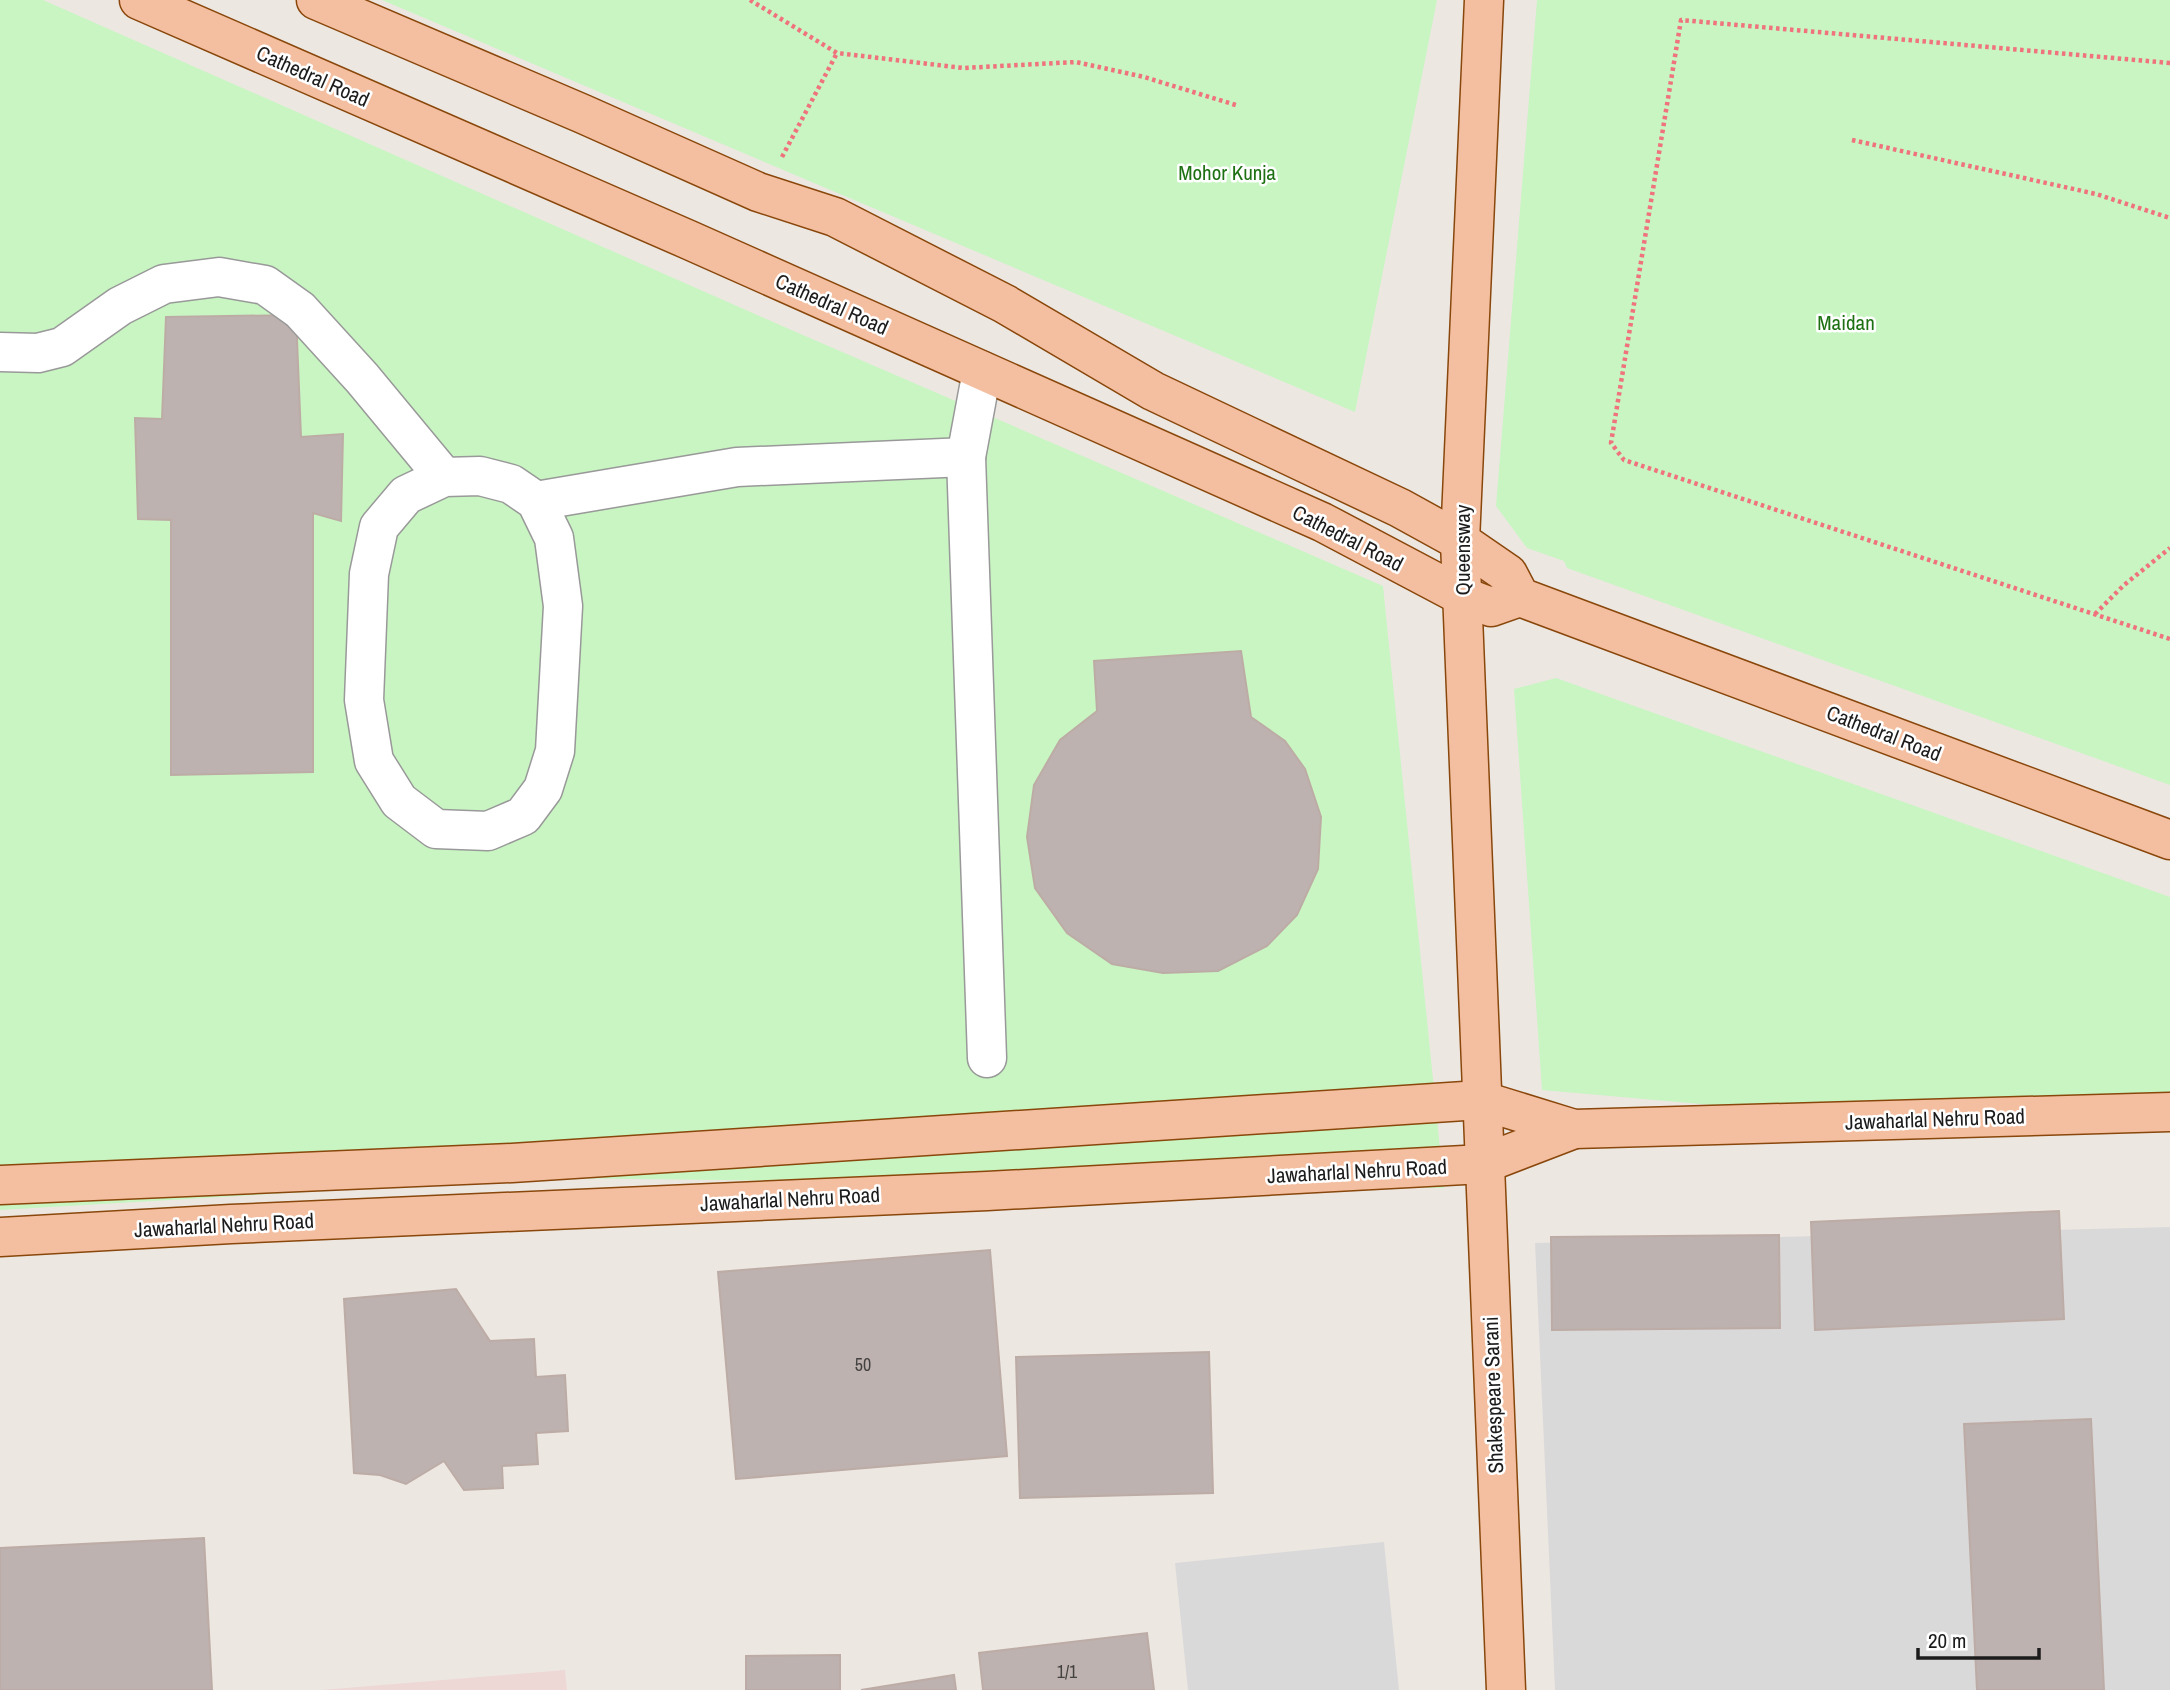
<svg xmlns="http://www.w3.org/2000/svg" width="2170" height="1690" viewBox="0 0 2170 1690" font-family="'Archivo Narrow',sans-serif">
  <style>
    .residential { fill: #dad9d9 }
    .military { fill: #eed8d6 }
    .park { fill: #c8f5c2 }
    .building { fill: #bdb2af; stroke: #bdaca6; stroke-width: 2 }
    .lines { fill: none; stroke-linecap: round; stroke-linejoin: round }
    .minor-casing { stroke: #999; stroke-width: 41 }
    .major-casing { stroke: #89470b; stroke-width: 41 }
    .path { stroke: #ef727d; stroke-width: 4.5; stroke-dasharray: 3.5 3.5; stroke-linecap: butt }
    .minor { stroke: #fff; stroke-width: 38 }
    .major { stroke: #f4bfa0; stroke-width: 38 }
    .labels { text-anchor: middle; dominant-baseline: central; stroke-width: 5; stroke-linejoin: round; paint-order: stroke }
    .number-label { font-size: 18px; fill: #444241 }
    .street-label { font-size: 21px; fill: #1c1c1c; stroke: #fff }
    .park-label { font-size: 21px; fill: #1e7113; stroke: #fff }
  </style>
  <rect width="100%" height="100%" fill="#ede7e2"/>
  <!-- residential -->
  <g class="residential">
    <polygon points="2170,1227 2170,1690 1555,1690 1535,1243"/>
    <polygon points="1384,1542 1399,1690 1188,1690 1175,1563"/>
  </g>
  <!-- military -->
  <polygon class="military" points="565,1670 567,1690 321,1690"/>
  <!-- park -->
  <g class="park">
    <polygon points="0,0 43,0 789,329 1383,586 1444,1188 543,1178 0,1210"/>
    <polygon points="382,0 1437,0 1355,412"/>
    <polygon points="1537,0 2170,0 2170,785 1567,568 1564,561 1527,548 1496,506"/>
    <polygon points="1556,678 2170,897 2170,1103 1870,1119 1542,1090 1514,689"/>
  </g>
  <!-- building -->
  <g class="building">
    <polygon points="296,315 301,437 343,434 341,521 313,513 313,772 171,775 171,520 138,519 135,418 162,419 166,317"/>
    <polygon points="1241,651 1251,717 1285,741 1305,769 1321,817 1318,869 1297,915 1267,946 1218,971 1163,973 1112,964 1067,933 1035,888 1027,837 1034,785 1060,740 1097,711 1094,661"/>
    <polygon points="2059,1211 2064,1319 1815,1330 1811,1222"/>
    <polygon points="1779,1235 1780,1328 1552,1330 1551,1237"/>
    <polygon points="990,1250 1007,1456 736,1479 718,1272"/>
    <polygon points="456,1289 490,1341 534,1339 536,1377 565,1375 568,1431 536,1433 538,1464 502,1466 503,1488 464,1490 444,1461 406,1484 380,1475 354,1473 344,1299"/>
    <polygon points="1209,1352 1213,1493 1020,1498 1016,1357"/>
    <polygon points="2091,1419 2104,1690 1977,1690 1964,1424"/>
    <polygon points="204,1538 212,1690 0,1690 0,1548"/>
    <polygon points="1147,1633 1154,1690 983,1690 979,1653"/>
    <polygon points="840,1655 840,1690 746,1690 746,1656"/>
    <polygon points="954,1675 956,1690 861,1690"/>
  </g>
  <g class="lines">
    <defs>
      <g id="minor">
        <polyline points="0,352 38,353 62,347 120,306 164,284 219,277 265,285 300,310 362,378 444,477"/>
        <polyline points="966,457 987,1058"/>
        <polygon points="480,476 511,484 536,501 554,538 563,606 555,751 543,789 523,816 488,831 436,829 399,801 374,761 364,700 369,574 379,527 406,495 444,477"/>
        <polyline points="536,501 737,467 966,457 982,371"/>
      </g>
      <g id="major">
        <polyline points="139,0 689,240 1322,522 1462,596 1491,607 1520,597"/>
        <polyline points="316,0 583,114 758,192 835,217 1005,304 1153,391 1400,508 1460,541 1508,574 1520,597 2170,840"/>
        <polyline points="1484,0 1460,541 1506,1690"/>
        <polyline points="0,1185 512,1163 1480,1100 1574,1129 2170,1112"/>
        <polyline points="0,1237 231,1224 987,1191 1483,1164 1574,1129"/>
      </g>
    </defs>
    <!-- minor casing -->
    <use href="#minor" class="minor-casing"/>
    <!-- major casing -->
    <use href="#major" class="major-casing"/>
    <!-- path -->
    <g class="path">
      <polyline points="750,0 837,53 963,68 1076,62 1144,77 1239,106"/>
      <polyline points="2170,63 1681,20 1611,443 1624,460 2170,639"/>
      <polyline points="1852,140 2096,194 2170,218"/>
      <polyline points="782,157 837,53"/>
      <polyline points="2095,614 2124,585 2170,548"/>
    </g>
    <!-- minor -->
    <use href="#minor" class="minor"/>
    <!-- major -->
    <use href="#major" class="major"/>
  </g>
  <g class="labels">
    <!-- number labels -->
    <g class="number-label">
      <text x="863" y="1364">50</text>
      <text x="1067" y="1671">1/1</text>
    </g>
    <!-- street labels -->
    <g class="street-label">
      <text transform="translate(313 76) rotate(24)">Cathedral Road</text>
      <text transform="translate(832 304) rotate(24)">Cathedral Road</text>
      <text transform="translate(1348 538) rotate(27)">Cathedral Road</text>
      <text transform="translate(1462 550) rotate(-90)">Queensway</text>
      <text transform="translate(1884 733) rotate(21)">Cathedral Road</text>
      <text transform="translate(1935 1119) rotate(-2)">Jawaharlal Nehru Road</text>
      <text transform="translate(1357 1171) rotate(-3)">Jawaharlal Nehru Road</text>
      <text transform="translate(790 1199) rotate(-3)">Jawaharlal Nehru Road</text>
      <text transform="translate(224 1225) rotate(-3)">Jawaharlal Nehru Road</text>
      <text transform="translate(1493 1395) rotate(-92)">Shakespeare Sarani</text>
    </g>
    <!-- park labels -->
    <g class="park-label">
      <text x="1227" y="172">Mohor Kunja</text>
      <text x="1846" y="322">Maidan</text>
    </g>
  </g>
  <!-- scale -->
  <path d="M1918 1648v10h121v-10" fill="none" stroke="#1c1c1c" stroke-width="3.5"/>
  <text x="1928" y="1648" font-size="21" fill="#1c1c1c" stroke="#ffffff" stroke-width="5" paint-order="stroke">20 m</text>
</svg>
